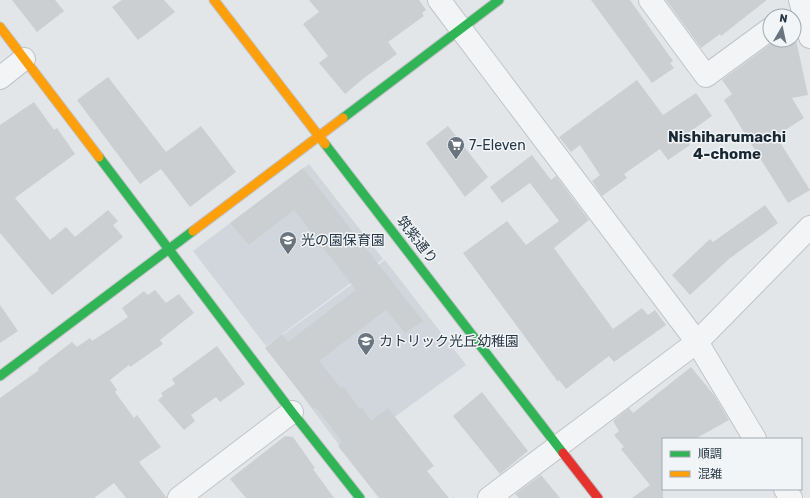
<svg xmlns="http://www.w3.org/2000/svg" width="810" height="498" viewBox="0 0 810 498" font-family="Rubik,'Noto Sans JP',sans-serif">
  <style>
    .built { fill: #d1d6dc }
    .building { fill: #cccfd1 }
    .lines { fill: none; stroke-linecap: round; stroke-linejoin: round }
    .street-casing { stroke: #c1c4c7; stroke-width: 24 }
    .fast-casing { stroke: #c1c4c7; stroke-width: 11 }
    .slow-casing { stroke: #c1c4c7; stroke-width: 11 }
    .jam-casing { stroke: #c1c4c7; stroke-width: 11 }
    .street { stroke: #f3f4f5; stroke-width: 22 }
    .fast { stroke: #30b455; stroke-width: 9 }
    .slow { stroke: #ff9f0a; stroke-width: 9 }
    .jam { stroke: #e5322d; stroke-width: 9 }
    .labels { text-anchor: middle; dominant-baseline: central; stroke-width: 3; stroke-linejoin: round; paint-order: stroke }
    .poi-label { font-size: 14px; fill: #283744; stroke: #f1f5f8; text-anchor: start }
    .street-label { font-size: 14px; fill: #283744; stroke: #f1f5f8 }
    .neighbourhood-label { font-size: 15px; font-weight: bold; fill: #1a2834; stroke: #f1f5f8 }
  </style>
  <rect width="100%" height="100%" fill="#e3e6e9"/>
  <!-- built -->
  <g class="built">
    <polygon points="309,164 383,259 266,346 193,251"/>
    <polygon points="385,260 466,365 345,453 266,347"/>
  </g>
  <!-- building -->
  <g class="building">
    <polygon points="12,0 55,0 64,11 37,32"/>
    <polygon points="122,0 164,0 175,12 138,40 112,7"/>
    <polygon points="309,0 419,0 426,10 422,13 424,16 388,42 397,54 364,78 345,94 319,63 328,56 303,24 319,12"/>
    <polygon points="591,0 630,0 673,61 670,63 674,68 652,83"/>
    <polygon points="666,0 767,0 721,36 720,34 701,48"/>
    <polygon points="776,40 796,40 808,95 792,98 804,118 776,136 810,190 788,203 724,100 732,94 722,80"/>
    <polygon points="108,77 166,152 201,126 236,172 190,207 161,169 140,184 77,100"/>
    <polygon points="637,80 663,115 696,93 712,116 684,136 690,145 668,160 660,149 624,174 627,178 602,196 592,181 600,175 580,145 571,152 559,137"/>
    <polygon points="34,102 54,130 57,128 75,154 15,198 50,240 66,227 75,237 108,210 118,221 113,225 123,237 52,295 0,233 0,125"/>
    <polygon points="448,126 488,177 465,197 426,143"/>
    <polygon points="532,155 551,180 556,176 589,220 554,248 613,329 642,308 648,315 655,310 666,325 614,362 609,356 566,389 559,380 558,382 463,253 507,221 526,245 559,221 530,183 502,203 490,187"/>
    <polygon points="303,168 423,321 405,333 386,310 319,361 341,388 343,386 360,409 362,408 371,421 388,408 434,466 427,471 449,498 379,498 338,446 342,442 331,427 315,407 313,409 265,348 282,334 288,342 356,290 294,210 249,245 230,223"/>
    <polygon points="765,205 778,223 729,259 690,295 672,275 710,239 713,242"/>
    <polygon points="155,290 166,303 179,294 194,313 160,340 163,344 130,367 129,365 110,380 117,390 115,392 134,418 137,415 161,447 139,462 167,498 126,498 114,483 94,498 0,498 0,398 39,370 38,368 72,342 77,347 90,338 92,341 115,326 128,317 122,308 144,291 148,295"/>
    <polygon points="0,305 18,331 0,343"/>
    <polygon points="217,346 245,384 220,402 216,397 191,415 195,421 184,430 158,400 163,396 161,393 175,384 172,379"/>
    <polygon points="691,367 714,395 729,420 695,439 663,439 663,498 632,498 650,485 621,449 624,447 614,435 619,431 613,421 629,408 633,413"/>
    <polygon points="482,392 528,451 500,474 453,416"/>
    <polygon points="285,436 293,437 315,468 313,469 334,498 246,498 230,479"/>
    <polygon points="541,475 560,498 519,498 515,494"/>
  </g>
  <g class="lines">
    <defs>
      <g id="street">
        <polyline points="439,0 697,342 755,439"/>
        <polyline points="650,0 706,76 770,29"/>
        <polyline points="800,0 810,37"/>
        <polyline points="0,78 24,59"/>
        <polyline points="785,489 791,498"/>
        <polyline points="179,498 292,412"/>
        <polyline points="489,498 697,342 810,227"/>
      </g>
      <g id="fast">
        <polyline points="343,118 499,0"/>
        <polyline points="325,144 563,453"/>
        <polyline points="99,157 292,412 360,498"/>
        <polyline points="0,376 193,231"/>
      </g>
      <g id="slow">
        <polyline points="214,0 325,144"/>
        <polyline points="0,27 99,157"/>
        <polyline points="193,231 343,118"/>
      </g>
      <polyline id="jam" points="563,453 598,498"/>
    </defs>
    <!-- street casing -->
    <use href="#street" class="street-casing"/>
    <!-- fast casing -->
    <use href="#fast" class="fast-casing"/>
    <!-- slow casing -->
    <use href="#slow" class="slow-casing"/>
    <!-- jam casing -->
    <use href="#jam" class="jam-casing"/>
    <!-- street -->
    <use href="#street" class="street"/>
    <!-- fast -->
    <use href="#fast" class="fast"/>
    <!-- slow -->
    <use href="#slow" class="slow"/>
    <!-- jam -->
    <use href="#jam" class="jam"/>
  </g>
  <!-- icons -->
  <defs>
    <symbol id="supermarket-pin" viewBox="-11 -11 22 30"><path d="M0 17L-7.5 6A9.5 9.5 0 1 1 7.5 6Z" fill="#69747e" stroke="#f1f5f8"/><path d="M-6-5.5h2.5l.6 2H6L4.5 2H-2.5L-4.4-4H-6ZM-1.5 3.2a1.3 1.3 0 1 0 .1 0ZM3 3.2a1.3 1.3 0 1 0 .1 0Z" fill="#fff"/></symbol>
    <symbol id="school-pin" viewBox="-11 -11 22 30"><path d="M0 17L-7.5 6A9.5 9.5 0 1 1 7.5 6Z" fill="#69747e" stroke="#f1f5f8"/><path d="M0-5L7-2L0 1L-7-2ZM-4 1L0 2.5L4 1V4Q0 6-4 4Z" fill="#fff"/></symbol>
  </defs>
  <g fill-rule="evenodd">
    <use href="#supermarket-pin" x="446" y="135" width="20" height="27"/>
    <use href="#school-pin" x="278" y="230" width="20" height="27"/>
    <use href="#school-pin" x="356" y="331" width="20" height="27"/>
  </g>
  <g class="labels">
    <!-- poi labels -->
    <g class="poi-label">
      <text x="469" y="145">7-Eleven</text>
      <text x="301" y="240">光の園保育園</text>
      <text x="379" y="341">カトリック光丘幼稚園</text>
    </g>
    <!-- street labels -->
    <g class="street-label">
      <text transform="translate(417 240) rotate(52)">筑紫通り</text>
    </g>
    <!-- neighbourhood labels -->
    <g class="neighbourhood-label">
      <text x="727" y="137">Nishiharumachi<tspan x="727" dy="17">4-chome</tspan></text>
    </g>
  </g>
  <!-- legend -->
  <rect x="662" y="438" width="140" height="52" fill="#f1f5f8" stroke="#a1a9b0"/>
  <rect x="670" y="451" width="20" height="6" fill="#30b455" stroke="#a1a9b0"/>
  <text x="698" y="458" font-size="12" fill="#283744">順調</text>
  <rect x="670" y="471" width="20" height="6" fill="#ff9f0a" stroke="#a1a9b0"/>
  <text x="698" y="478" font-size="12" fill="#283744">混雑</text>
  <!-- north arrow -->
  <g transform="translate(782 28) rotate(9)"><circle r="19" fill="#f1f5f8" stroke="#a1a9b0"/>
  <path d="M0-3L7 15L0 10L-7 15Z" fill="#69747e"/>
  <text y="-6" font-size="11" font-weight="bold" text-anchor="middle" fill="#283744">N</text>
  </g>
</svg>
